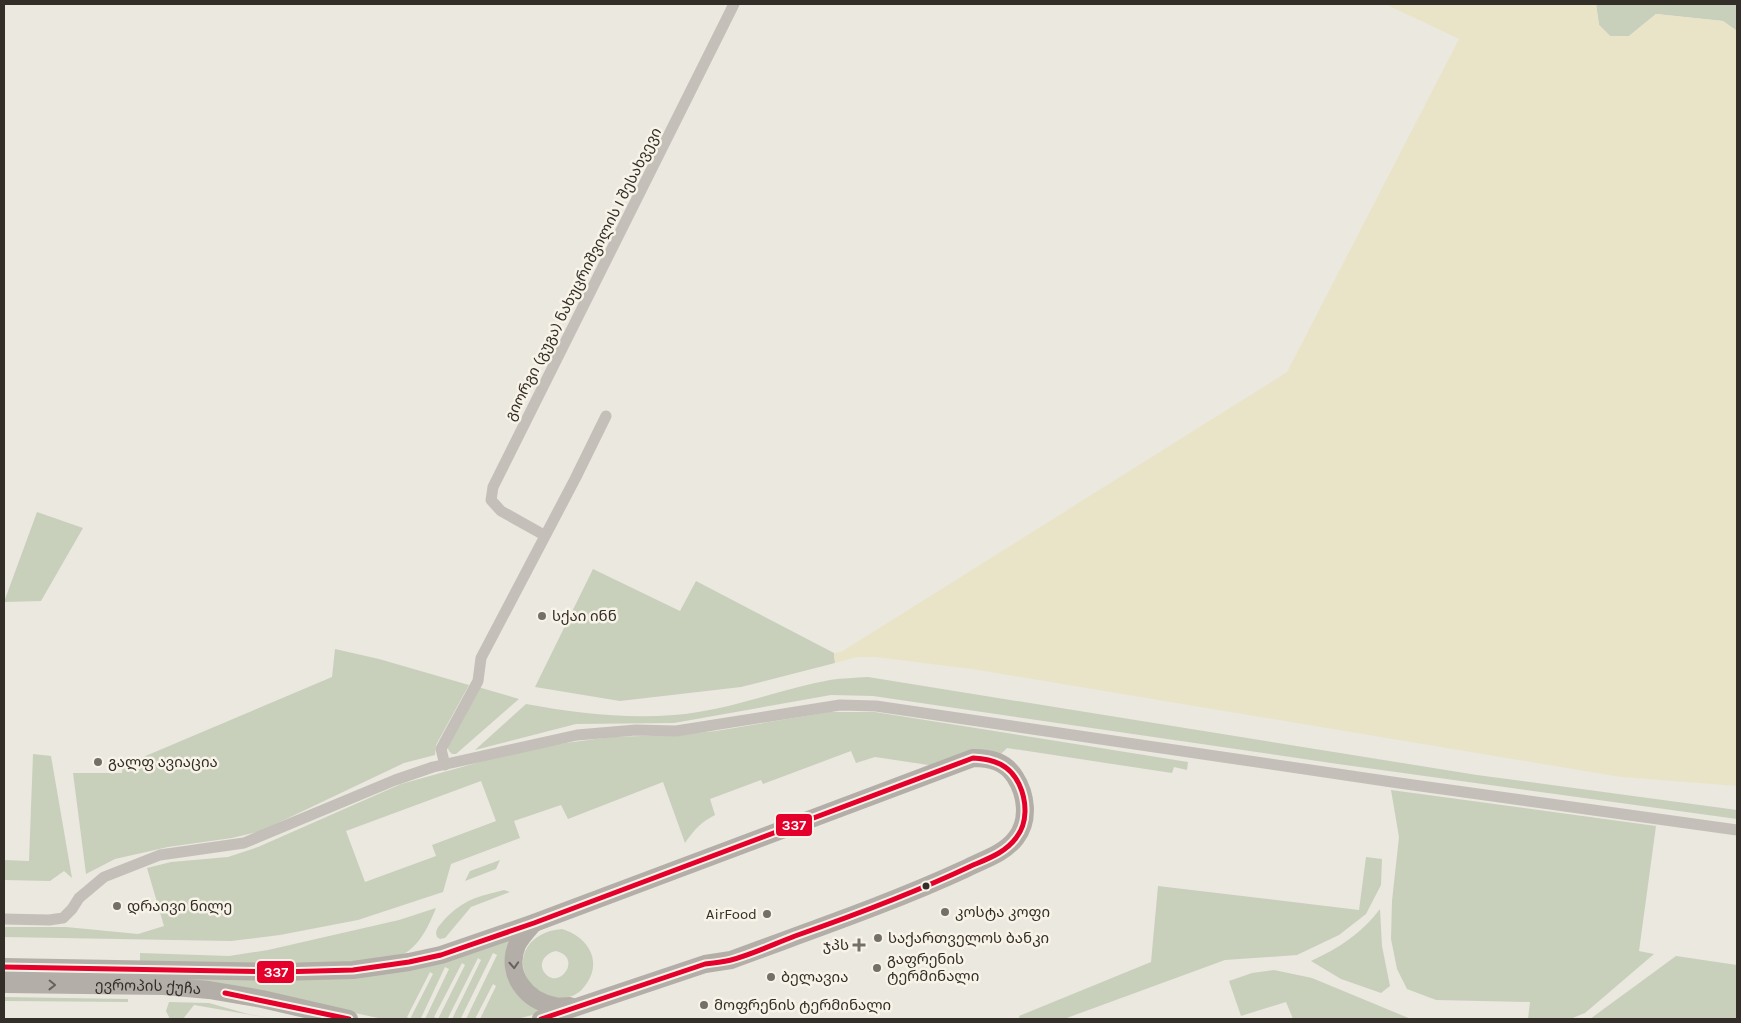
<svg xmlns="http://www.w3.org/2000/svg" width="1741" height="1023" viewBox="0 0 1741 1023" font-family="Karla,'Noto Sans Georgian',sans-serif">
  <style>
    .green { fill: #c8d0bb; fill-rule: evenodd }
    .sand { fill: #e9e4c8 }
    .lines { fill: none; stroke-linecap: round; stroke-linejoin: round }
    .minor { stroke: #c4c0b9; stroke-width: 11 }
    .primary { stroke: #b3afa8; stroke-width: 18 }
    .bus-1-casing { stroke: #f8f3e8; stroke-width: 9 }
    .bus-1 { stroke: #e4002b; stroke-width: 5 }
    .oneway { stroke: #67625b }
    .poi-dot { fill: #746f68; stroke: #f8f3e8; stroke-width: 2 }
    .bus-dot { fill: #342e28; stroke: #f8f3e8; stroke-width: 2 }
    .labels { text-anchor: middle; dominant-baseline: central; stroke-width: 5; stroke-linejoin: round; paint-order: stroke }
    .street-label { font-size: 15px; fill: #342e28; stroke: #f8f3e8 }
    .poi-label { font-size: 15px; fill: #342e28; stroke: #f8f3e8; text-anchor: start }
    .line-badge { stroke: #f8f3e8; stroke-width: 2 }
    .badge-label { font-size: 14px; text-anchor: middle; font-weight: bold; fill: #fff }
  </style>
  <rect width="100%" height="100%" fill="#ebe8e0"/>
  <!-- green -->
  <g class="green">
    <polygon points="1596,4 1737,4 1737,31 1723,21 1656,14 1629,36 1610,36 1599,25"/>
    <polygon points="37,512 83,528 41,601 4,602"/>
    <polygon points="593,569 680,611 696,581 834,653 835,663 741,687 620,701 535,687"/>
    <polygon points="335,649 379,659 469,685 436,745 435,755 404,763 261,831 232,838 168,847 115,859 86,874 73,773 122,773 123,763 136,760 332,677"/>
    <path d="M868,677L1477,775L1737,810V819L1338,764L873,696L831,695L674,723L576,724L475,750L526,704C576,713 624,719 674,715C727,711 777,690 830,680C842,678 855,678 868,677Z"/>
    <polygon points="478,687 519,699 456,754 452,754 449,751 447,746"/>
    <path d="M829,712H875L1188,762L1187,770L1174,767L1172,773L1007,748L999,756L935,766L875,757L856,763L851,751L763,784L761,780L710,799L715,815C701,822 694,830 685,843L663,782L568,819L561,805L514,821L520,838L451,864L443,892L358,920L280,935L231,941L4,937V927H66L138,934L164,926L147,868L171,862L228,857L258,847L401,784L505,755L558,744L611,737L673,735L716,731ZM481,781L496,821L432,845L436,856L365,882L346,831Z"/>
    <polygon points="33,754 51,756 72,878 64,871 50,881 4,880 4,860 29,861"/>
    <polygon points="1391,790 1656,826 1639,951 1654,954 1585,1013 1570,1019 1528,1019 1530,1002 1436,1000 1407,989 1397,969 1391,939 1392,901 1399,837"/>
    <polygon points="1366,857 1382,859 1381,885 1366,914 1339,935 1297,955 1225,960 1064,1019 1020,1019 1019,1016 1151,962 1158,886 1359,910"/>
    <polygon points="500,860 496,869 465,881 470,871"/>
    <path d="M504,890L510,892L471,907L445,938L440,939L437,937C434,930 439,926 444,920C464,899 477,897 504,890Z"/>
    <path d="M436,908C429,925 422,941 407,952C396,959 381,958 370,960C294,970 216,964 140,963V953L229,956L268,950L399,920Z"/>
    <path d="M1380,909L1382,946L1390,986L1381,993L1341,979L1311,961C1339,948 1361,934 1380,909Z"/>
    <path d="M562,929C589,937 604,963 584,987C576,997 564,1000 553,997C549,996 541,995 538,993C535,991 533,986 531,984C511,957 531,931 562,929ZM556,951C584,958 558,992 544,972C538,962 546,953 556,951Z"/>
    <path d="M513,939L507,953L544,1012L517,1019H480L496,986L493,984L475,1019H466L497,955L493,953L461,1018L463,1019H452L481,960L478,958L448,1018L450,1019H425L449,969L445,967L421,1018L423,1019H383L213,983L159,977H272ZM462,963L465,965L438,1019L434,1017ZM430,972L433,974L410,1019L407,1017Z"/>
    <polygon points="1676,956 1737,965 1737,1019 1590,1019"/>
    <polygon points="1274,970 1312,978 1411,1019 1293,1019 1286,1002 1241,1016 1229,981 1252,973"/>
    <polygon points="4,997 128,999 128,1002 4,1001"/>
    <polygon points="169,1002 209,1003 248,1014 275,1019 194,1005 183,1019 170,1019 166,1011"/>
  </g>
  <!-- sand -->
  <polygon class="sand" points="1385,4 1596,4 1599,25 1610,36 1629,36 1656,14 1723,21 1737,31 1737,786 1621,777 972,669 875,657 857,657 835,663 834,653 841,652 1287,372 1459,39"/>
  <g class="lines">
    <!-- minor -->
    <g class="minor">
      <polyline points="544,535 501,511 491,500 493,487 734,4"/>
      <polyline points="445,765 441,749 478,681 481,658 575,479 606,416"/>
      <polyline points="4,919 49,920 63,918 72,909 79,898 104,877 160,855 244,843 395,780 433,767 577,735 636,730 676,731 840,705 876,706 1399,783 1737,830"/>
    </g>
    <!-- primary -->
    <g class="primary">
      <path d="M534,923C528,930 521,937 517,945C505,974 526,1001 555,1006C560,1007 565,1006 570,1006"/>
      <path d="M4,967L280,972L353,970L409,962L441,955L534,923L973,758C990,758 1005,761 1015,777C1026,794 1030,820 1016,838C1004,854 982,860 965,869C889,904 809,931 731,960L705,964L541,1019"/>
      <path id="s1" d="M4,984L164,986L209,990L262,999L349,1019"/>
    </g>
    <defs>
      <g id="bus-1">
        <path d="M4,967L280,972L353,970L409,962L441,955L534,923L973,758C994,759 1010,765 1019,784C1027,801 1028,823 1016,838C1005,853 987,859 971,866C914,893 855,915 795,936C774,944 753,954 731,960C723,962 714,963 705,964L541,1019"/>
        <polyline points="225,993 349,1019"/>
      </g>
    </defs>
    <!-- bus-1 casing -->
    <use href="#bus-1" class="bus-1-casing"/>
    <!-- bus-1 -->
    <use href="#bus-1" class="bus-1"/>
  </g>
  <!-- one-way arrows -->
  <defs><path id="oneway-chevron" d="M-2-3.5L2.5 0L-2 3.5" fill="none" stroke-width="1.6" stroke-linecap="round" stroke-linejoin="round" transform="scale(1.25)"/></defs>
  <g class="oneway">
    <use href="#oneway-chevron" transform="translate(514 965) rotate(87)"/>
    <use href="#oneway-chevron" transform="translate(52 985) rotate(1)"/>
  </g>
  <!-- markers -->
  <g class="poi-dot">
    <circle cx="542" cy="616" r="5"/>
    <circle cx="98" cy="762" r="5"/>
    <circle cx="117" cy="906" r="5"/>
    <circle cx="945" cy="912" r="5"/>
    <circle cx="767" cy="914" r="5"/>
    <circle cx="878" cy="938" r="5"/>
    <path d="M856.5 937.5h5v5h5v5h-5v5h-5v-5h-5v-5h5z"/>
    <circle cx="877" cy="968" r="5"/>
    <circle cx="771" cy="977" r="5"/>
    <circle cx="704" cy="1005" r="5"/>
  </g>
  <circle class="bus-dot" cx="926" cy="886" r="4.5"/>
  <g class="labels">
    <!-- street labels -->
    <g class="street-label">
      <text transform="translate(583 274) rotate(-63)">გიორგი (გუგა) ნახუცრიშვილის I შესახვევი</text>
      <text stroke="none"><textPath href="#s1" startOffset="144">ევროპის ქუჩა</textPath></text>
    </g>
    <!-- poi labels -->
    <g class="poi-label">
      <text x="552" y="616">სქაი ინნ</text>
      <text x="108" y="762">გალფ ავიაცია</text>
      <text x="127" y="906">დრაივი ნილე</text>
      <text x="955" y="912">კოსტა კოფი</text>
      <text x="757" y="914" text-anchor="end">AirFood</text>
      <text x="888" y="938">საქართველოს ბანკი</text>
      <text x="849" y="945" text-anchor="end">ჯპს</text>
      <text x="887" y="959">გაფრენის<tspan x="887" dy="17">ტერმინალი</tspan></text>
      <text x="781" y="977">ბელავია</text>
      <text x="714" y="1005">მოფრენის ტერმინალი</text>
    </g>
  </g>
  <g class="line-badge">
    <rect x="775" y="813" width="38" height="24" rx="5" fill="#e4002b"/>
    <rect x="256" y="960" width="39" height="24" rx="5" fill="#e4002b"/>
  </g>
  <g class="badge-label">
    <text x="794" y="830">337</text>
    <text x="276" y="977">337</text>
  </g>
  <!-- border -->
  <rect width="1741" height="1023" fill="none" stroke="#342e28" stroke-width="10"/>
</svg>
